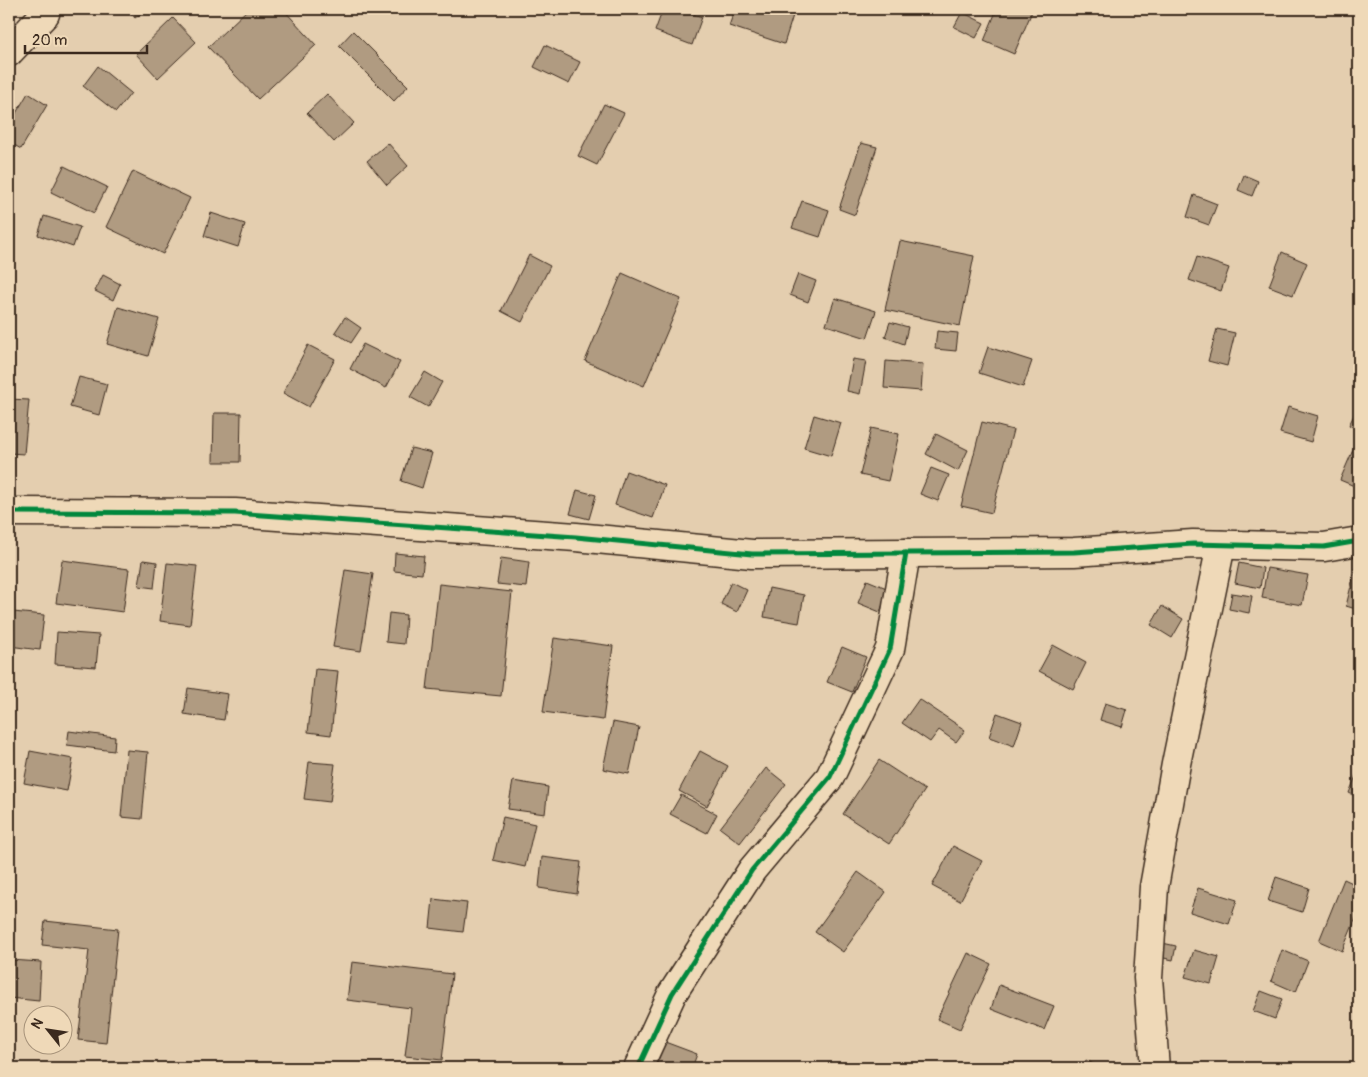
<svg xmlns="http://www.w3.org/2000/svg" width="1368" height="1077" viewBox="0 0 1368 1077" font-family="Pangolin,sans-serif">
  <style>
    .building { fill: #b09b81; stroke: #3b2a1e }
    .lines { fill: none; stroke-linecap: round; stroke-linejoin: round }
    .minor-casing { stroke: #3b2a1e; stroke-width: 31 }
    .minor { stroke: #efd9b8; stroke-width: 28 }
    .cycleway-casing { stroke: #efd9b8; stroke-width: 8 }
    .cycleway { stroke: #00873e; stroke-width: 5 }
  </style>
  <rect width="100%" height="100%" fill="#e4ceaf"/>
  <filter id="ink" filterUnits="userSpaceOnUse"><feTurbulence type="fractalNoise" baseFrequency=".02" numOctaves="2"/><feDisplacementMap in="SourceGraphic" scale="10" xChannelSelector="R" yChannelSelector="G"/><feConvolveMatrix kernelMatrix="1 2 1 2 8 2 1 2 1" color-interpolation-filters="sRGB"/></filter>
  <g filter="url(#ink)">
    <!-- building -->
    <g class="building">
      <polygon points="127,9 147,9 135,18"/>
      <polygon points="248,9 283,9 316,45 258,99 208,47"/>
      <polygon points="663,9 678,9 702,17 692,45 655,31"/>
      <polygon points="735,9 795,9 784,44 729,26"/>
      <polygon points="997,9 1033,9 1014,54 984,41"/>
      <polygon points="962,12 984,23 976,38 954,27"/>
      <polygon points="173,18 196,42 158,78 136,54"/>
      <polygon points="353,31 408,86 394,101 339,46"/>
      <polygon points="545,45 580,62 569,84 534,67"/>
      <polygon points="98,66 131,93 116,112 83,86"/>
      <polygon points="28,93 47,105 21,149 9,142 9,125"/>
      <polygon points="327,94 354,123 334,142 307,113"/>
      <polygon points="604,104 624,113 597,165 578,156"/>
      <polygon points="388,143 408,166 387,185 367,161"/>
      <polygon points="861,143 877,147 855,215 839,209"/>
      <polygon points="64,166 107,187 94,213 51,192"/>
      <polygon points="133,171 190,198 163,254 106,227"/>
      <polygon points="1244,175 1258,181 1252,196 1238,190"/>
      <polygon points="1194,195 1217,204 1209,225 1187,217"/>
      <polygon points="802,201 829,210 820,237 792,228"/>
      <polygon points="211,213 245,224 238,247 204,236"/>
      <polygon points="44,216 80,227 73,247 38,235"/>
      <polygon points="900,241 974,256 960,326 885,310"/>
      <polygon points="1282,252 1307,263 1293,295 1269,286"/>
      <polygon points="529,255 550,266 522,322 501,311"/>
      <polygon points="1197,257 1229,268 1221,291 1189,280"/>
      <polygon points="622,273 681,299 644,386 585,361"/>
      <polygon points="798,274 816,281 808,302 790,295"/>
      <polygon points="103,275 120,284 113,300 95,291"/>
      <polygon points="835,298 876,311 867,338 826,325"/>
      <polygon points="118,307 159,319 148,356 107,344"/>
      <polygon points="345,317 361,328 351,343 335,332"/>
      <polygon points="890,322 908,327 904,344 885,337"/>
      <polygon points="1217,329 1235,333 1227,366 1208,361"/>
      <polygon points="937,331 958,333 956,351 935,349"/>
      <polygon points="363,344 400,362 386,388 350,369"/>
      <polygon points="308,345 335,359 309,407 283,393"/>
      <polygon points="988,347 1032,361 1023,387 979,373"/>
      <polygon points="853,359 866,361 860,394 847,391"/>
      <polygon points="886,361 923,364 921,391 884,388"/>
      <polygon points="425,372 442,382 428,407 410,397"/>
      <polygon points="79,377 107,384 99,415 70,407"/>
      <polygon points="9,399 29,400 24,454 9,453"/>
      <polygon points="1359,405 1359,430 1349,425"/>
      <polygon points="1288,407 1318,416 1311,442 1280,433"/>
      <polygon points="214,413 241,413 240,462 213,462"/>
      <polygon points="814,415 841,423 831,456 804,448"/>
      <polygon points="982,422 1013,430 992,513 961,506"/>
      <polygon points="871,428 899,434 888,481 860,475"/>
      <polygon points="936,434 968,450 958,471 926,454"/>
      <polygon points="1356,443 1359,444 1359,488 1340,480"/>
      <polygon points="411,448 432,453 422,488 401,481"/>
      <polygon points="931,468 949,475 938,501 920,494"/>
      <polygon points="626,471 665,485 653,518 615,505"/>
      <polygon points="577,490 596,495 589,519 570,514"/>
      <polygon points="395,553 424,556 422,574 394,571"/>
      <polygon points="501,558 529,562 526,587 497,584"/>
      <polygon points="62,560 129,569 123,612 56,603"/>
      <polygon points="143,560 157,562 154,588 139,586"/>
      <polygon points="167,563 197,566 190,625 160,621"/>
      <polygon points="1239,563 1263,568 1260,588 1235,583"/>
      <polygon points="1356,566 1359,567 1359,610 1346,606"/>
      <polygon points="1267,568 1308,575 1302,605 1262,598"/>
      <polygon points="345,570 373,574 361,651 333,647"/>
      <polygon points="867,580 889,589 880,612 858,603"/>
      <polygon points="731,582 747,590 737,612 721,604"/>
      <polygon points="439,584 512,592 501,696 427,689"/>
      <polygon points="769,588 804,595 799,623 764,617"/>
      <polygon points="1232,593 1252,596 1249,613 1229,609"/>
      <polygon points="1162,606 1183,619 1172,638 1151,625"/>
      <polygon points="13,612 44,615 40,650 9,646"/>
      <polygon points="389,613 406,615 404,644 386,642"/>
      <polygon points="57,632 99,635 96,667 55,664"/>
      <polygon points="554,638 613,646 603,720 543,712"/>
      <polygon points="1053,645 1086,663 1073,689 1039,671"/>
      <polygon points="842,647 866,657 852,692 827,682"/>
      <polygon points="315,669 338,671 331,735 308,732"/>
      <polygon points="188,688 228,694 224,720 184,714"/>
      <polygon points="919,699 965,730 956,742 939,730 930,742 902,723"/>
      <polygon points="1105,703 1127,710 1122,727 1100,720"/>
      <polygon points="997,713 1022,722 1014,746 989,737"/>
      <polygon points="613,722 639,727 629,774 603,769"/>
      <polygon points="69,731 115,737 114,751 67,745"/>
      <polygon points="127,750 148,752 142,819 121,817"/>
      <polygon points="30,751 73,759 67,791 24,783"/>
      <polygon points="700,751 728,766 707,806 679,791"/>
      <polygon points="879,760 925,790 889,844 843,814"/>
      <polygon points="309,762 335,764 330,802 304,799"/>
      <polygon points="766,768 786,784 740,843 720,828"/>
      <polygon points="1359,769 1359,798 1349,793"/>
      <polygon points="513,781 548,787 545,814 508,809"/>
      <polygon points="681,795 717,814 707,833 670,814"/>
      <polygon points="503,817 535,824 525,867 493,860"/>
      <polygon points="953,846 982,861 960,901 932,886"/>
      <polygon points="542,857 581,862 577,894 539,888"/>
      <polygon points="858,872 886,892 843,952 815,932"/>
      <polygon points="1276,877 1309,888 1302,912 1268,901"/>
      <polygon points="1344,879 1359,886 1359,911 1342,951 1319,941"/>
      <polygon points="1198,888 1237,900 1229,924 1190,912"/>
      <polygon points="433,899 467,903 463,932 430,928"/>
      <polygon points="45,921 118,929 106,1043 78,1040 89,950 42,945"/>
      <polygon points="1158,942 1176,946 1173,960 1155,956"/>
      <polygon points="1194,950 1219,957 1211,984 1185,977"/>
      <polygon points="1282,950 1308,961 1296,992 1271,981"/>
      <polygon points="968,953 991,964 960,1029 937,1019"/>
      <polygon points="10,960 41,962 39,1001 9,998"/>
      <polygon points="352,962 452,974 442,1060 405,1056 411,1008 347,1000"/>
      <polygon points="999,985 1054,1006 1044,1030 991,1009"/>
      <polygon points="1261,991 1282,999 1275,1019 1253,1011"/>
      <polygon points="665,1042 697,1054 692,1068 655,1068"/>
      <polygon points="1086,1060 1101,1068 1081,1068"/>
    </g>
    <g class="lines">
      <defs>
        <g id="minor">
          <polyline points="9,52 45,14 46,9"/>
          <polyline points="9,512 235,513 576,537 752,554 1074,552 1193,544 1324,547 1359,541"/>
          <polyline points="638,1068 672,994 752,870 830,777 890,649 906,553"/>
          <polyline points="1155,1068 1148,978 1154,887 1176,764 1221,545"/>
        </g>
      </defs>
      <!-- minor casing -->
      <use href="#minor" class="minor-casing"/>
      <!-- minor -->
      <use href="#minor" class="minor"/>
      <defs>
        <g id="cycleway">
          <polyline points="9,512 235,513 576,537 752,554 1074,552 1193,544 1324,547 1359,541"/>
          <polyline points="638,1068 672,994 752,870 830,777 890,649 906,553"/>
        </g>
      </defs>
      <!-- cycleway casing -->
      <use href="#cycleway" class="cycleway-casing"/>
      <!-- cycleway -->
      <use href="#cycleway" class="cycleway"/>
    </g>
  </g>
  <!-- margin -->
  <rect width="1368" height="1077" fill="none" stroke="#efd9b8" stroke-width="30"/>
  <rect x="15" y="15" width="1338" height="1047" fill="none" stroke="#3b2a1e" stroke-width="2" filter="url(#ink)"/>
  <!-- north arrow -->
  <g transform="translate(48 1030) rotate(300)"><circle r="24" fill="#efd9b8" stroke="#a7937a"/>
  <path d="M0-4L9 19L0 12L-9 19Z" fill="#3b2a1e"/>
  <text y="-8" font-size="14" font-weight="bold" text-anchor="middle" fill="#3b2a1e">N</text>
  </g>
  <!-- scale -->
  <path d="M25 45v8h122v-8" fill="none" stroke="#3b2a1e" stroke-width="2.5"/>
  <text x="32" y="45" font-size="15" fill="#3b2a1e" stroke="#efd9b8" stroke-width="4" paint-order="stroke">20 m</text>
</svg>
